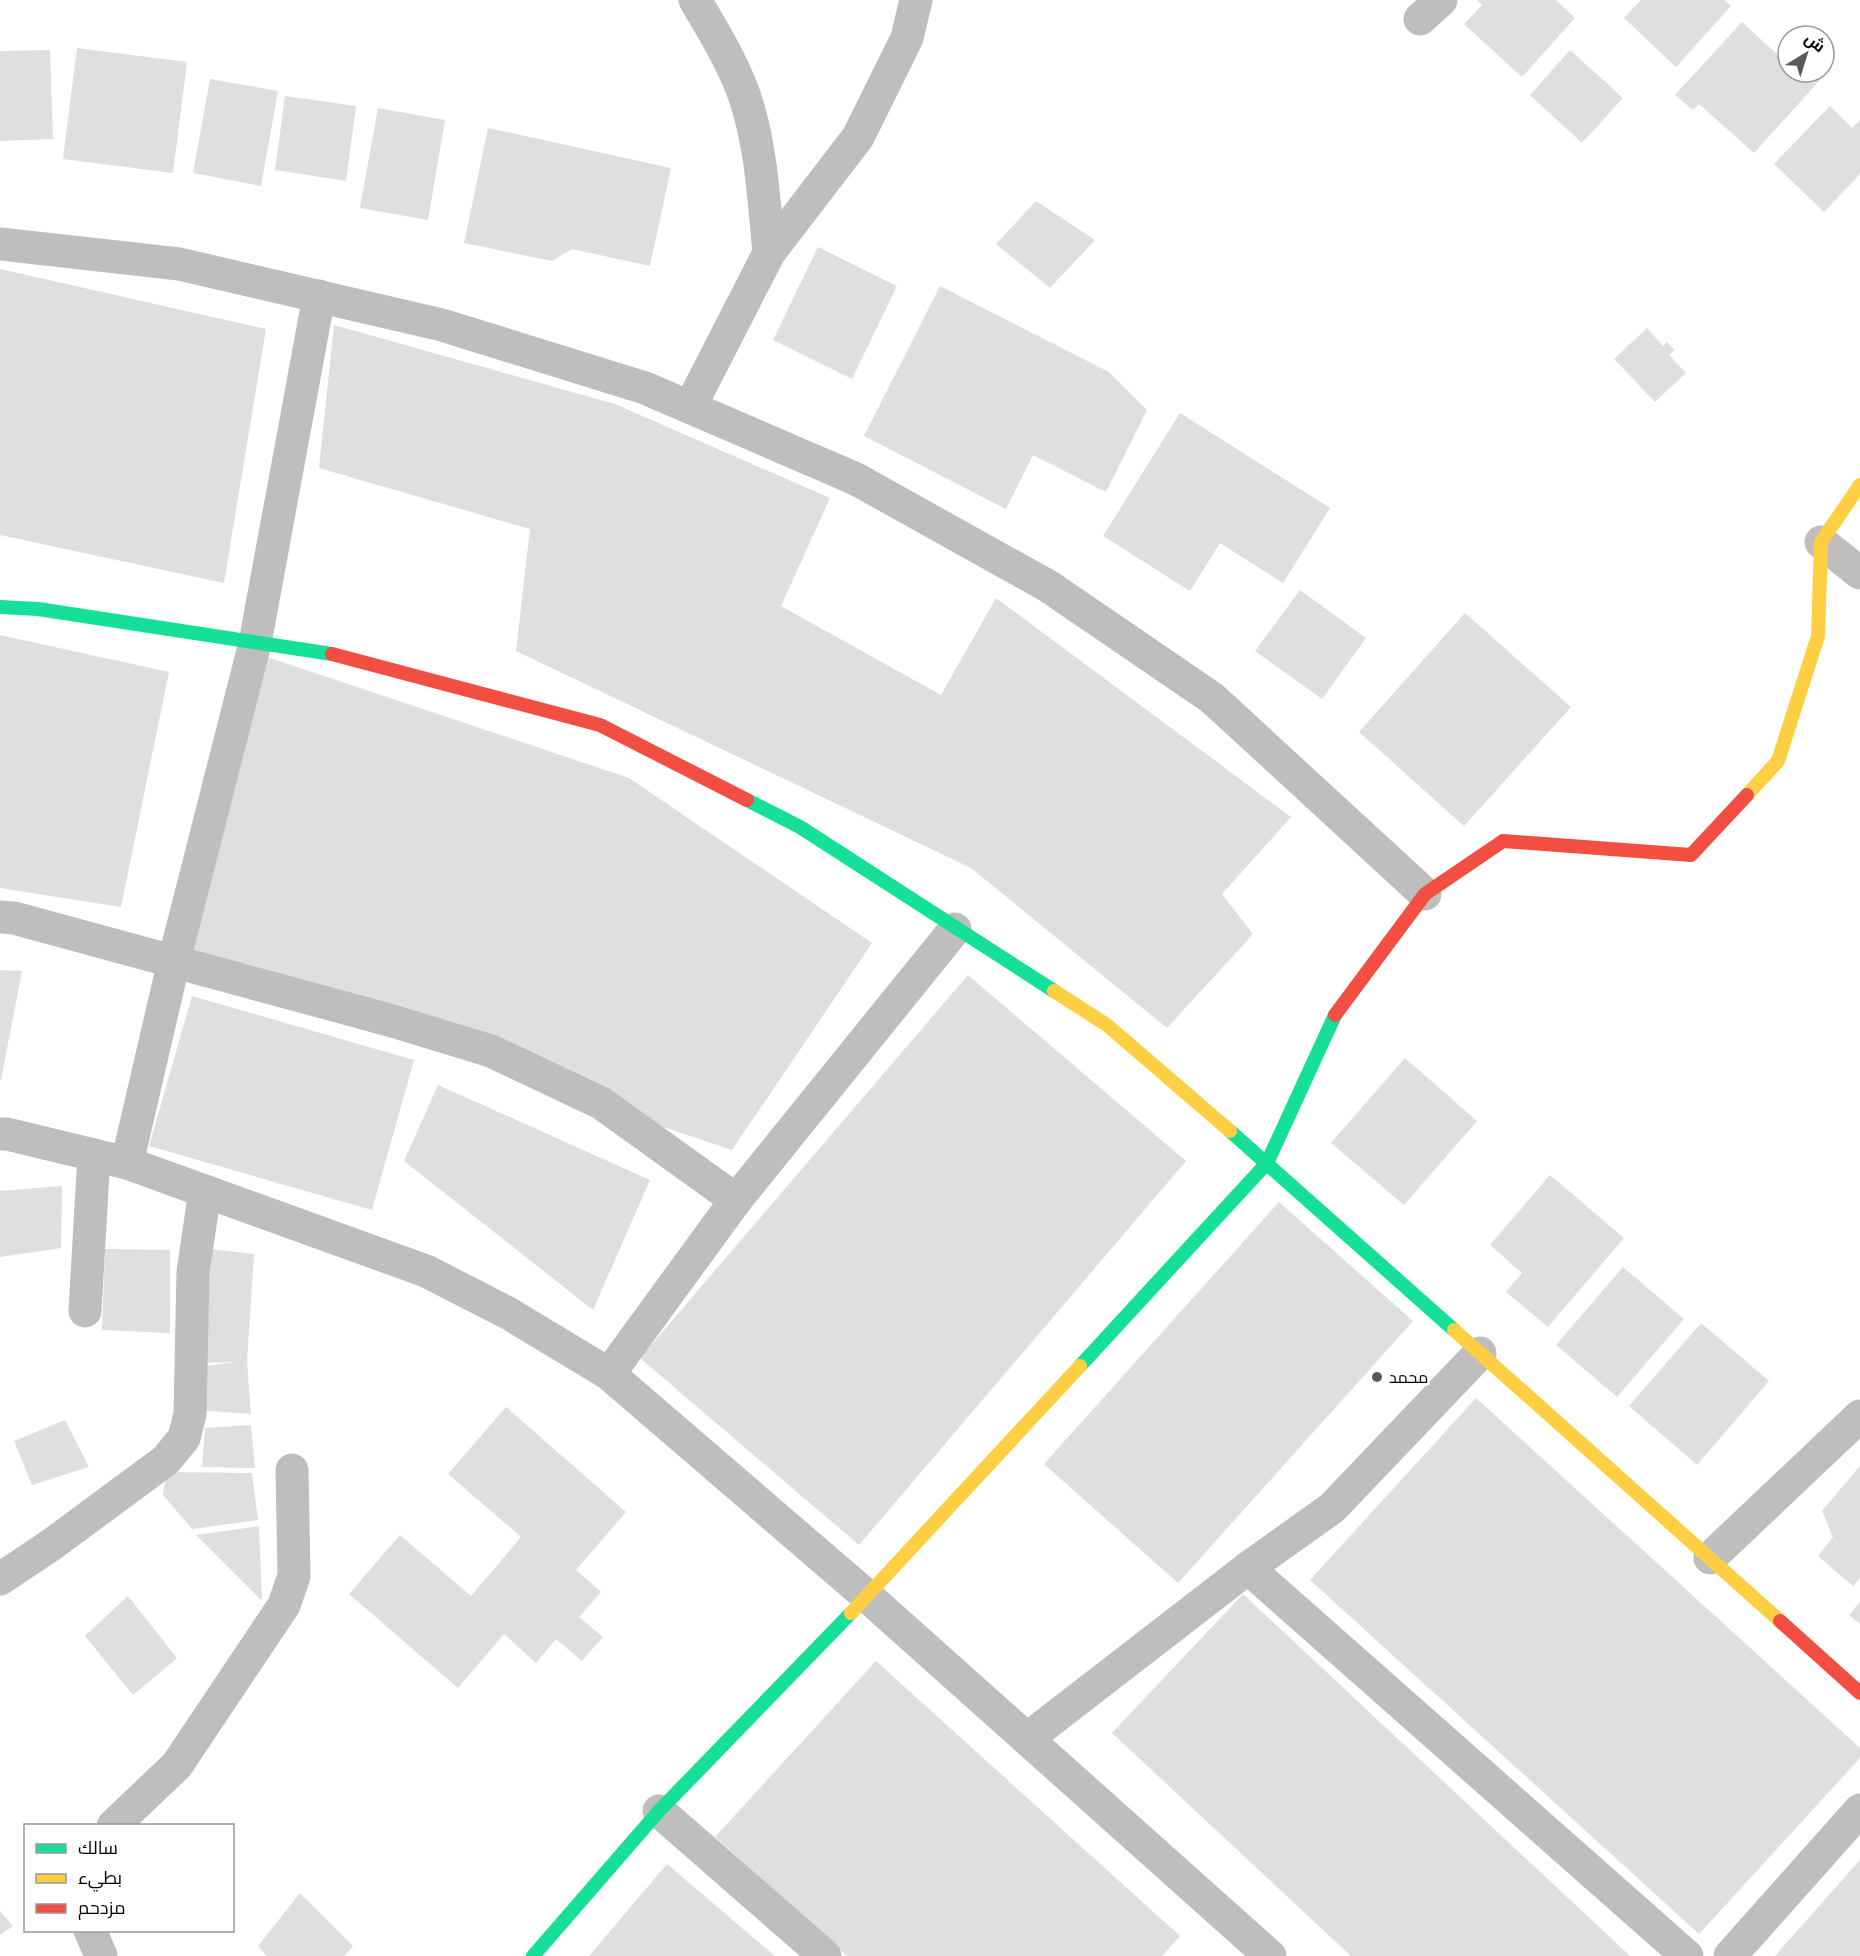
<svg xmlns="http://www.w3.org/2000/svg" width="1860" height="1956" viewBox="0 0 1860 1956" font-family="Helvetica,Cairo,sans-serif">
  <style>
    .building { fill: #dfdfdf }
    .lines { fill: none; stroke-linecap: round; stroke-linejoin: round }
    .street { stroke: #bebebe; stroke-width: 33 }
    .fast { stroke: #16e098; stroke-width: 14 }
    .slow { stroke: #ffcf43; stroke-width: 14 }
    .jam { stroke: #f24e42; stroke-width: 14 }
    .poi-dot { fill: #595959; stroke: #fff; stroke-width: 2 }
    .labels { text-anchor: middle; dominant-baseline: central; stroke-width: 5; stroke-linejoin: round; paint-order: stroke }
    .poi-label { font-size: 16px; fill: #000; stroke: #fff; text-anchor: start }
  </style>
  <rect width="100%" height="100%" fill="#fff"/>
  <!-- building -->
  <g class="building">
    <polygon points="1477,0 1556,0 1575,18 1522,77 1464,24 1482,5"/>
    <polygon points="1641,0 1724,0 1731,6 1676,67 1624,18"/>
    <polygon points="1742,22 1788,64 1788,72 1812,72 1820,80 1754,153 1699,104 1693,110 1675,95"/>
    <polygon points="77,48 187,62 173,173 63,159"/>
    <polygon points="50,50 53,139 0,141 0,51"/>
    <polygon points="1570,50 1623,98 1582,143 1530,95"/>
    <polygon points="210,79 278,91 261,186 193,173"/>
    <polygon points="285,96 356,106 346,181 275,170"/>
    <polygon points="1830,106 1852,128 1860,120 1860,174 1824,212 1774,164"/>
    <polygon points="378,108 445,120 428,220 360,208"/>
    <polygon points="488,128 671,168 650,266 572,249 552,261 464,243"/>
    <polygon points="1036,201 1095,240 1050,288 996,244"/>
    <polygon points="818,247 897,286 852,379 773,340"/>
    <polygon points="0,269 266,329 224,583 0,535"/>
    <polygon points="940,286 1109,372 1147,410 1106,492 1033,455 1006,509 864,436"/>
    <polygon points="334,325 615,404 830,498 781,606 941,695 996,598 1291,817 1222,894 1253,934 1167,1028 971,868 516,651 530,529 319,468"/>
    <polygon points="1647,328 1663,346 1667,342 1674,350 1669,355 1686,373 1655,402 1614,359"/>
    <polygon points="1180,413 1330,508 1283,583 1220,543 1190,591 1103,536"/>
    <polygon points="1300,590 1366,638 1322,699 1255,651"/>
    <polygon points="1465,613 1571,707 1464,826 1359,732"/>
    <polygon points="0,635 169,672 121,907 0,888"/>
    <polygon points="264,656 629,778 872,943 732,1150 163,958"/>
    <polygon points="0,970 22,971 1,1080 0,1079"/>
    <polygon points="968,975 1186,1161 859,1545 640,1358"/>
    <polygon points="192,996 414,1060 372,1210 149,1146"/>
    <polygon points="1405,1058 1477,1121 1404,1205 1331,1143"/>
    <polygon points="438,1085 650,1180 593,1310 404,1161"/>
    <polygon points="1550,1175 1624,1238 1548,1327 1506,1292 1522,1273 1490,1245"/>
    <polygon points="62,1186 61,1248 0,1257 0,1191"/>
    <polygon points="1279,1202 1413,1321 1178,1583 1044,1464"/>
    <polygon points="203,1248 254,1254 247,1361 251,1414 197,1410 196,1367 237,1362 201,1363"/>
    <polygon points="105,1249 170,1250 170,1333 102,1330"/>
    <polygon points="1623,1267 1684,1319 1617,1397 1556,1345"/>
    <polygon points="1701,1323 1769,1381 1697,1465 1629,1406"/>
    <polygon points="1476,1398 1860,1748 1860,1758 1699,1934 1310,1580"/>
    <polygon points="506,1407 626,1512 576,1570 601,1592 579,1617 603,1637 582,1661 556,1639 536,1663 504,1634 458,1688 349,1594 400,1535 471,1596 521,1537 448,1474"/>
    <polygon points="65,1420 89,1467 32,1485 14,1441"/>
    <polygon points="251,1425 255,1468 202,1467 205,1428"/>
    <polygon points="1860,1466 1860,1578 1853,1586 1818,1556 1833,1537 1822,1511"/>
    <polygon points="166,1472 252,1473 258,1520 192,1529 163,1495"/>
    <polygon points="259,1526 262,1601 196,1535"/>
    <polygon points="1243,1594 1630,1956 1351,1956 1112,1733"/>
    <polygon points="128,1596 177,1658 133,1695 85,1636"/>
    <polygon points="1860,1602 1860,1624 1849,1615"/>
    <polygon points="876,1661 1180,1936 1162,1956 847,1956 715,1837"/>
    <polygon points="1860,1860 1860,1956 1775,1956"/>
    <polygon points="667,1864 775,1956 589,1956"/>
    <polygon points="300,1893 353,1946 344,1956 267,1956 258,1946"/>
    <polygon points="0,1911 13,1926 0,1935"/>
  </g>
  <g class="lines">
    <!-- street -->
    <g class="street">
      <path d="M695,0C715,34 737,69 748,107C762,154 764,204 769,253"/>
      <polyline points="1420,19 1441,0"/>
      <polyline points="0,244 179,264 442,325 645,388 856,479 1048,586 1212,698 1425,894"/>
      <polyline points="690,407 769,253 858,137 907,38 916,0"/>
      <polyline points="1821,542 1860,573"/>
      <polyline points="0,917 14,918 389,1020 491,1051 601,1103 736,1200"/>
      <polyline points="0,1134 7,1134 127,1163 426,1271 508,1313 609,1374 867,1596 1270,1956"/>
      <polyline points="127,1163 174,961 255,643 319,296"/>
      <polyline points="85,1311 94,1155"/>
      <polyline points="609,1374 736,1200 955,929"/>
      <polyline points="1710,1558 1860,1416"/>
      <polyline points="1248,1568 1687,1956"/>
      <polyline points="0,1579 51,1545 166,1460 184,1438 190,1414 193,1272 205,1191"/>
      <polyline points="1028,1738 1248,1568 1332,1508 1480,1353"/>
      <polyline points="659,1811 825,1956"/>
      <polyline points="113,1826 177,1765 284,1605 294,1576 292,1470"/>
      <polyline points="90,1930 101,1956"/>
      <polyline points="1730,1956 1860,1810"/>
    </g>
    <!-- fast -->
    <g class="fast">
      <polyline points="0,607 38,609 332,654"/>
      <polyline points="747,800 800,827 1054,991"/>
      <polyline points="1230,1131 1454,1330"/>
      <polyline points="1080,1366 1267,1163 1335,1015"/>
      <polyline points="533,1956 659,1811 851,1613"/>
    </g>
    <!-- slow -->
    <g class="slow">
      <polyline points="1747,795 1778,761 1818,636 1821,542 1860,485"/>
      <polyline points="1054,991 1107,1025 1230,1131"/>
      <polyline points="1454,1330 1780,1621"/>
      <polyline points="851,1613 1080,1366"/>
    </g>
    <!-- jam -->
    <g class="jam">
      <polyline points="332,654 600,725 747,800"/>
      <polyline points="1335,1015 1425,894 1503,841 1691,855 1747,795"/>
      <polyline points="1780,1621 1860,1693"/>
    </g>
  </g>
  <!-- markers -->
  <circle class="poi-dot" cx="1377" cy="1377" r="6"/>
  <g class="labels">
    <!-- poi labels -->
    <g class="poi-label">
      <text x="1389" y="1377">محمد</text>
    </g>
  </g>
  <!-- legend -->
  <rect x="24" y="1824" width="210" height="108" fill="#ffffff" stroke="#999999" stroke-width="1.5"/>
  <rect x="36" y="1844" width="30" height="9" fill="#16e098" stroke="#999999" stroke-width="1.5"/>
  <text x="78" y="1854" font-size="18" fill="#000000">سالك</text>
  <rect x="36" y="1874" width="30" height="9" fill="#ffcf43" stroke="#999999" stroke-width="1.5"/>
  <text x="78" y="1884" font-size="18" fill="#000000">بطيء</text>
  <rect x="36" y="1904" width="30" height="9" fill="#f24e42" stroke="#999999" stroke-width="1.5"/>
  <text x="78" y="1914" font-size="18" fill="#000000">مزدحم</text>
  <!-- north arrow -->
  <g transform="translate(1806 54) rotate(38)"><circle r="28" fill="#ffffff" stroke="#999999" stroke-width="1.5"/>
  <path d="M0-4.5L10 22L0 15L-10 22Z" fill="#595959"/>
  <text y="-9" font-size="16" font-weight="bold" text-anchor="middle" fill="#000000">ش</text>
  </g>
</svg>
